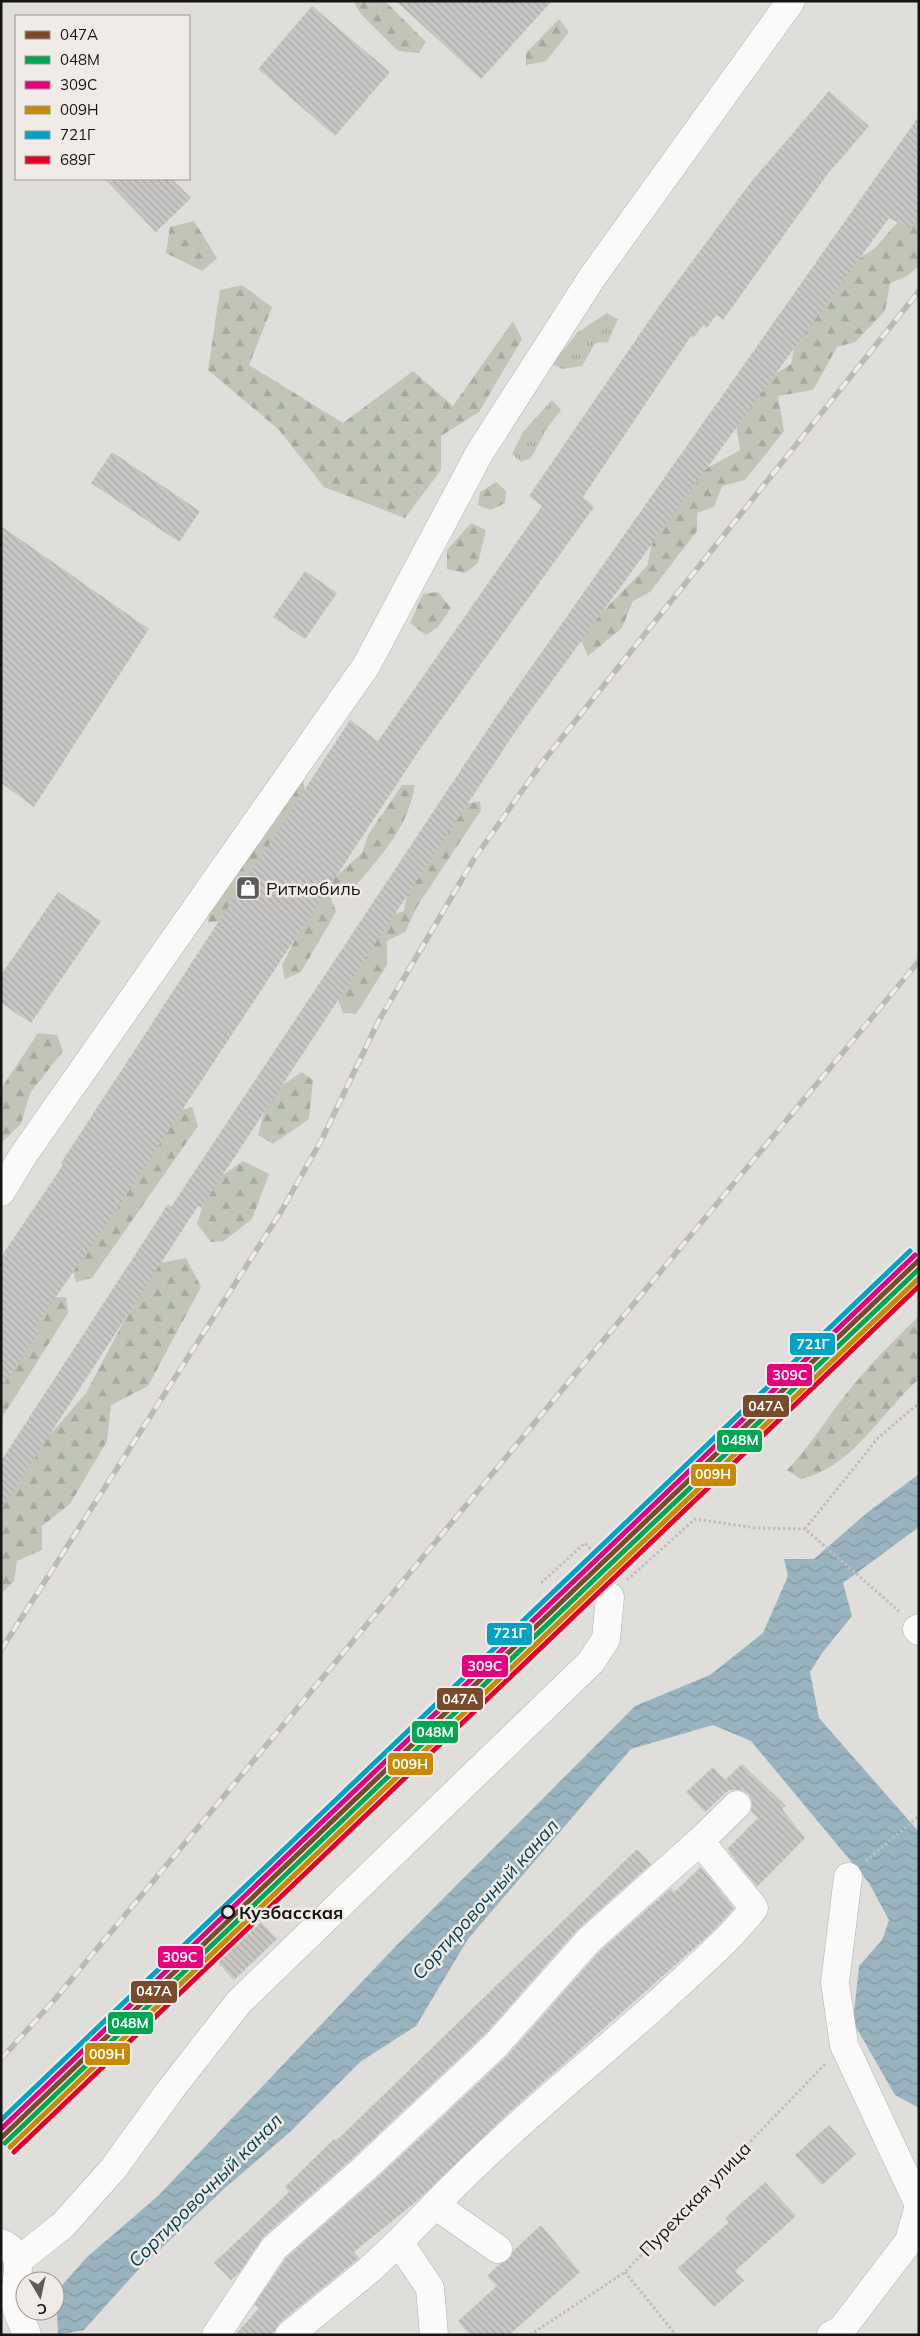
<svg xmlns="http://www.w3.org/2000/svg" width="920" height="2336" viewBox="0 0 920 2336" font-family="Mulish,sans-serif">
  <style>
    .grass { fill: url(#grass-tufts) }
    .forest { fill: url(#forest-firs) }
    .water { fill: url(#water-waves) }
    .building { fill: url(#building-back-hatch) }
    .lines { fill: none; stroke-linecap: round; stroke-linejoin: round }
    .minor-casing { stroke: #b3b2b0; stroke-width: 29 }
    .path { stroke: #c0bebd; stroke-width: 3; stroke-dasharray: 2.5 2.5; stroke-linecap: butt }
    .minor { stroke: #fafafa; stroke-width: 28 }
    .rail-casing { stroke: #b9b9b8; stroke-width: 5.5 }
    .rail { stroke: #efebe6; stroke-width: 4; stroke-dasharray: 11; stroke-linecap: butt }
    .rail-1-casing { stroke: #efebe6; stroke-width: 9 }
    .rail-2-casing { stroke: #efebe6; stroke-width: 9 }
    .rail-3-casing { stroke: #efebe6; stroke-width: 9 }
    .rail-4-casing { stroke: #efebe6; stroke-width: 9 }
    .rail-5-casing { stroke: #efebe6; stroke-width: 9 }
    .rail-6-casing { stroke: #efebe6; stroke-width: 9 }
    .rail-1 { stroke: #7a4b2a; stroke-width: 5 }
    .rail-2 { stroke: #00a651; stroke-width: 5 }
    .rail-3 { stroke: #e5007d; stroke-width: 5 }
    .rail-4 { stroke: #ca8904; stroke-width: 5 }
    .rail-5 { stroke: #01a2c5; stroke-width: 5 }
    .rail-6 { stroke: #e4002b; stroke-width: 5 }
    .stop-dot { fill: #efebe6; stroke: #171514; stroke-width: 2.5 }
    .labels { text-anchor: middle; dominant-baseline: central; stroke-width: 5; stroke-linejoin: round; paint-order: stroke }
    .poi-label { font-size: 18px; fill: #171514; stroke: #efebe6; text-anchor: start }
    .stop-label { font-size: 18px; font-weight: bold; fill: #171514; stroke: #efebe6; text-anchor: start }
    .street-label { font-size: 18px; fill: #171514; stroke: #efebe6 }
    .water-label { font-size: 19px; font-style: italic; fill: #023f51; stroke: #efebe6 }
    .line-badge { stroke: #efebe6; stroke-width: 2 }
    .badge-label { font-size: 14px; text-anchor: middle; font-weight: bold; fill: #fff }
  </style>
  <defs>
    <pattern id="grass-tufts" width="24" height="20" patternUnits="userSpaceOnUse" patternTransform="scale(1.25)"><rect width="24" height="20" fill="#c0c5b8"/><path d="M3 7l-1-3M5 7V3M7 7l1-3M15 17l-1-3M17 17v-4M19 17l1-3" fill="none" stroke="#a4a89d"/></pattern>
    <pattern id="forest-firs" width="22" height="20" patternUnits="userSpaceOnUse" patternTransform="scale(1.25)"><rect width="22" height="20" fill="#c0c5b8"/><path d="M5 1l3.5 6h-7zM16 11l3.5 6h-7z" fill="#a4a89d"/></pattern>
    <pattern id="water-waves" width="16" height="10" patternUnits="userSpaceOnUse" patternTransform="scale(1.25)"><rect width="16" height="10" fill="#99b4be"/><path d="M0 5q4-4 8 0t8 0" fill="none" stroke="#839aa2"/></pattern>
    <pattern id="building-back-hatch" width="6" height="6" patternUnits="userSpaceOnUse" patternTransform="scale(1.25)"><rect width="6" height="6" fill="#c9c7c6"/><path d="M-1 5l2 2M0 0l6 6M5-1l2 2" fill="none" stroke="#acaaa9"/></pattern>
  </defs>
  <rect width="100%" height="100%" fill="#e0dedb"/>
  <!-- grass -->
  <g class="grass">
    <polygon points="607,313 618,319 608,342 595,343 582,366 562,369 552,364 577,333"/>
    <polygon points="552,400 561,410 547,428 531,458 521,462 512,454 523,432"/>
  </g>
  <!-- forest -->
  <g class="forest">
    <polygon points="353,1 385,1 426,42 419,53 398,51 361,14"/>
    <polygon points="559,19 569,32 546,61 526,65 526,53"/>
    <polygon points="919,206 919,266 907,276 890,283 885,311 855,342 837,347 813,390 778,396 784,431 745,480 722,486 714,507 697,513 697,531 650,592 633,601 622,628 588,656 579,636 647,566 655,531 698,473 740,450 735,418 753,387 791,364 798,330 842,269 874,249 911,207"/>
    <polygon points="194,221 217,258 202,271 166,253 170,227"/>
    <polygon points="242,285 272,307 249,365 343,423 413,371 453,406 513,321 522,339 479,412 441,436 441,470 405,518 324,487 279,430 208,370 220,290"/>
    <polygon points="496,482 506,491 505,503 491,510 478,505 480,492"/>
    <polygon points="471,523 486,530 478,563 465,573 447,569 447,550"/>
    <polygon points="438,592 451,608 437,628 426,635 410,623 423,594"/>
    <polygon points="303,778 307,804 226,921 208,922 210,908"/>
    <path d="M402,785H415C408,828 380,857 353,889L329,892L336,912L301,972L285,979L282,965L320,891L362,853L368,835Z"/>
    <polygon points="480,801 481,810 418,905 405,932 387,941 387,965 356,1014 343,1013 333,987 386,917 404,911 411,872 457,806"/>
    <polygon points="38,1033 57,1035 63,1051 30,1093 21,1124 1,1143 1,1089"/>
    <polygon points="302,1072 313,1080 309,1119 273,1144 258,1135 269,1094"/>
    <polygon points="192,1107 198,1126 92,1278 76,1282 72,1268 174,1112"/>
    <polygon points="243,1161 269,1174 252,1219 224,1241 211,1242 197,1224 210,1184"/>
    <polygon points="186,1258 201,1287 148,1386 111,1405 107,1441 70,1504 42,1526 42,1550 17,1561 14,1581 1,1594 1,1509 14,1476 86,1393 154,1264"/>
    <polygon points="50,1297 66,1297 68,1313 1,1419 1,1377"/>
    <path d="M919,1316V1379C881,1412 853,1468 800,1479L787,1470C809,1448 824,1422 843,1398C866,1368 892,1342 919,1316Z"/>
  </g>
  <!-- water -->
  <polygon class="water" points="919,1474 919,1527 843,1583 852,1616 822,1653 810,1672 819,1718 919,1832 919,2108 895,2095 853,2022 859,1966 882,1940 889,1920 869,1883 751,1741 713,1725 631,1749 468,1939 416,2026 360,2062 290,2132 226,2187 137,2271 84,2330 58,2335 56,2292 87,2257 158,2196 395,1947 635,1706 710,1675 763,1633 788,1576 784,1559 814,1559 868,1512"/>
  <!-- building -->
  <g class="building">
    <polygon points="396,1 552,1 481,79"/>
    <polygon points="312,6 390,72 335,136 258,69"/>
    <polygon points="829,91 869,126 827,175 723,320 716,315 707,328 703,325 693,338 691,336 583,497 594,507 420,749 117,1209 35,1327 40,1330 1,1389 1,1257 63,1165 61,1163 350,720 378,741 542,506 529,496 657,309 751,182"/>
    <polygon points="919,116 919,217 910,228 889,218 515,732 201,1208 198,1206 1,1510 1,1461 168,1204 171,1207 496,717"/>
    <polygon points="105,179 172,179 191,198 156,232"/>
    <polygon points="112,452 200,511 179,542 91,483"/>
    <polygon points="1,526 149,629 34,807 1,783"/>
    <polygon points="305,571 337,593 305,639 273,617"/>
    <polygon points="58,892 101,921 31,1023 1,1003 1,975"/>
    <polygon points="742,1764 786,1806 782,1809 805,1838 757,1887 727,1849 758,1818 751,1811 752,1802 748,1794 741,1790 729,1790 705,1812 686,1792 713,1767 725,1780"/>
    <polygon points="637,1849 651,1864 577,1930 485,2034 354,2157 264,2236 239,2273 231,2280 214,2263 289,2192 285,2187 334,2139 336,2141"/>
    <polygon points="701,1867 734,1908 709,1935 505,2116 418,2200 354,2252 359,2258 279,2323 273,2335 235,2335 259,2308 254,2305 286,2258 375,2180 507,2056 600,1951 671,1888 674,1892"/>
    <polygon points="260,1921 277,1939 234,1980 217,1962"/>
    <polygon points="829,2125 856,2154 822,2185 795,2155"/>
    <polygon points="765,2182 796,2216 735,2271 744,2281 714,2307 678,2268 729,2222 725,2218"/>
    <polygon points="541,2225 580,2272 509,2335 470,2335 458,2321 497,2286 487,2276 500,2264 510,2258 513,2251"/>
  </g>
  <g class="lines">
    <defs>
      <g id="minor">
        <polyline points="1,1192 24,1154 366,666 480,452 593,276 791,1"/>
        <polyline points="919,1628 917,1629 919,1631"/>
        <polyline points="700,1841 737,1805"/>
        <polyline points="848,1877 835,1982 844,2045 919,2205"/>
        <polyline points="399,2242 435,2205 498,2249"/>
        <path d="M1,2243C29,2255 14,2278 15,2302C16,2312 24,2325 27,2335"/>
        <polyline points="19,2260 63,2225 113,2169 171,2089 239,2002 591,1662 606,1639 610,1597"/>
        <path d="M216,2335L274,2248L364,2169L496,2045L589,1940L700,1841L754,1908C726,1944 690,1973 657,2004C582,2071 504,2133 435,2205"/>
        <polyline points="289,2335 369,2270 399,2242 430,2288 434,2335"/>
        <polyline points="831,2335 842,2329 909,2241 919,2205"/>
      </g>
    </defs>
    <!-- minor casing -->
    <use href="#minor" class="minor-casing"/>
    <!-- path -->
    <g class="path">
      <polyline points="805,1529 878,1438 919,1403"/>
      <polyline points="627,1580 695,1519 756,1528 805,1529 899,1611"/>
      <polyline points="541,1583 585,1543 611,1571"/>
      <polyline points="568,1613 582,1600 584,1602"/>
      <polyline points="866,1861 919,1816"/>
      <polyline points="625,2272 676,2335"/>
      <polyline points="530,2335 625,2272 826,2063"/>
    </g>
    <!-- minor -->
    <use href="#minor" class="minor"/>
    <defs>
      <g id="rail">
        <polyline points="1,1650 282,1210 323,1137 378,1022 474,859 541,764 919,291"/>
        <polyline points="1,2059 56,1998 919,961"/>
      </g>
    </defs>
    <!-- rail casing -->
    <use href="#rail" class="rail-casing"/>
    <!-- rail -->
    <use href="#rail" class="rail"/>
    <defs>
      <polyline id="rail-1" points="1,2138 919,1260"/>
      <polyline id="rail-2" points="5,2143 919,1269"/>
      <polyline id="rail-3" points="1,2129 915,1255"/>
      <polyline id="rail-4" points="10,2147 919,1278"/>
      <polyline id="rail-5" points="1,2120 910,1251"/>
      <polyline id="rail-6" points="14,2152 919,1286"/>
    </defs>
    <!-- rail-1 casing -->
    <use href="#rail-1" class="rail-1-casing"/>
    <!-- rail-2 casing -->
    <use href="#rail-2" class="rail-2-casing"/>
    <!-- rail-3 casing -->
    <use href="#rail-3" class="rail-3-casing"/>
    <!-- rail-4 casing -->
    <use href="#rail-4" class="rail-4-casing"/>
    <!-- rail-5 casing -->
    <use href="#rail-5" class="rail-5-casing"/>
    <!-- rail-6 casing -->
    <use href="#rail-6" class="rail-6-casing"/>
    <!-- rail-1 -->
    <use href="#rail-1" class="rail-1"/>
    <!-- rail-2 -->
    <use href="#rail-2" class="rail-2"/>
    <!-- rail-3 -->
    <use href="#rail-3" class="rail-3"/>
    <!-- rail-4 -->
    <use href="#rail-4" class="rail-4"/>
    <!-- rail-5 -->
    <use href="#rail-5" class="rail-5"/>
    <!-- rail-6 -->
    <use href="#rail-6" class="rail-6"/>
  </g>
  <!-- icons -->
  <defs>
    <symbol id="shop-square" viewBox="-11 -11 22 22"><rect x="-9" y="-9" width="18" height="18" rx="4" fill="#5d5b5a" stroke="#efebe6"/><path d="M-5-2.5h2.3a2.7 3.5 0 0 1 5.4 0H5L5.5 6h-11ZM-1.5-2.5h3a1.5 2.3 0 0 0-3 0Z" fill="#fff"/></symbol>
  </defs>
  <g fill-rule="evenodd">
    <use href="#shop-square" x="234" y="874" width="28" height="28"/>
  </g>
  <!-- markers -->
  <circle class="stop-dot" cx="228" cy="1912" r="6"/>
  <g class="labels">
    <!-- poi labels -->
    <g class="poi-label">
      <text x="266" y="888">Ритмобиль</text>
    </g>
    <!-- stop labels -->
    <g class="stop-label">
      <text x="239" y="1912">Кузбасская</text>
    </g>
    <!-- street labels -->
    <g class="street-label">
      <text transform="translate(695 2199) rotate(-46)">Пурехская улица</text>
    </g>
    <!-- water labels -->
    <g class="water-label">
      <text transform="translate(485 1899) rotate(-48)">Сортировочный канал</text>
      <text transform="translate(205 2190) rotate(-45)">Сортировочный канал</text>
    </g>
  </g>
  <g class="line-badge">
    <rect x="789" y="1332" width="47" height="24" rx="5" fill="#01a2c5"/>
    <rect x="766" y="1363" width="47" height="24" rx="5" fill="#e5007d"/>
    <rect x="742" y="1394" width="48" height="24" rx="5" fill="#7a4b2a"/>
    <rect x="716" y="1429" width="47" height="24" rx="5" fill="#00a651"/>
    <rect x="690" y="1463" width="47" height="24" rx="5" fill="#ca8904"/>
    <rect x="486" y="1622" width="47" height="24" rx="5" fill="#01a2c5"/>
    <rect x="461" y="1654" width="48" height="24" rx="5" fill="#e5007d"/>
    <rect x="436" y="1687" width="48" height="24" rx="5" fill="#7a4b2a"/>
    <rect x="411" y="1720" width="48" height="24" rx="5" fill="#00a651"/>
    <rect x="387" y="1752" width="47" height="24" rx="5" fill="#ca8904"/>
    <rect x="157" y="1945" width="47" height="24" rx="5" fill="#e5007d"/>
    <rect x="130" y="1980" width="48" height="24" rx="5" fill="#7a4b2a"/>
    <rect x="107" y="2011" width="47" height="24" rx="5" fill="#00a651"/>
    <rect x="84" y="2042" width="47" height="24" rx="5" fill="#ca8904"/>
  </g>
  <g class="badge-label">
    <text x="813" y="1349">721Г</text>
    <text x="790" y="1380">309С</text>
    <text x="766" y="1411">047А</text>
    <text x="740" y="1445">048М</text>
    <text x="713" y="1479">009Н</text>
    <text x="510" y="1638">721Г</text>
    <text x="485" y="1671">309С</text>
    <text x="460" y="1704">047А</text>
    <text x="435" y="1737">048М</text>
    <text x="410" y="1769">009Н</text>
    <text x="180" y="1962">309С</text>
    <text x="154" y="1996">047А</text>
    <text x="130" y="2028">048М</text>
    <text x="107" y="2059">009Н</text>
  </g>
  <!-- border -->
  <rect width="920" height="2336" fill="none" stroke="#171514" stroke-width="5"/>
  <!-- legend -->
  <rect x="15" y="15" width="175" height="165" fill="#efebe6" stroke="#999592"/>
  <rect x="25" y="31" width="25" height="8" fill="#7a4b2a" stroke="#999592"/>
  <text x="60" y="40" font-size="15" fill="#171514">047А</text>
  <rect x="25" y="56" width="25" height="8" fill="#00a651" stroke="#999592"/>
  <text x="60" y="65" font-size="15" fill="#171514">048М</text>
  <rect x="25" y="81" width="25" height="8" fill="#e5007d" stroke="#999592"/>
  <text x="60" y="90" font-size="15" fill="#171514">309С</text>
  <rect x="25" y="106" width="25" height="8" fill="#ca8904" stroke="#999592"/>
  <text x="60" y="115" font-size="15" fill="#171514">009Н</text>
  <rect x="25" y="131" width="25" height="8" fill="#01a2c5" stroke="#999592"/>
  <text x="60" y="140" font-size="15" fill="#171514">721Г</text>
  <rect x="25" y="156" width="25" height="8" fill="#e4002b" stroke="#999592"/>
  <text x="60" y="165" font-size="15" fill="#171514">689Г</text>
  <!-- north arrow -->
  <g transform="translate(40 2296) rotate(171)"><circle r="24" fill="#efebe6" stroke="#999592"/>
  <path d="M0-4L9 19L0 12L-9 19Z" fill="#5d5b5a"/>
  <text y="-8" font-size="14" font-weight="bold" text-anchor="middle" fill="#171514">С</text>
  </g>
</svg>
